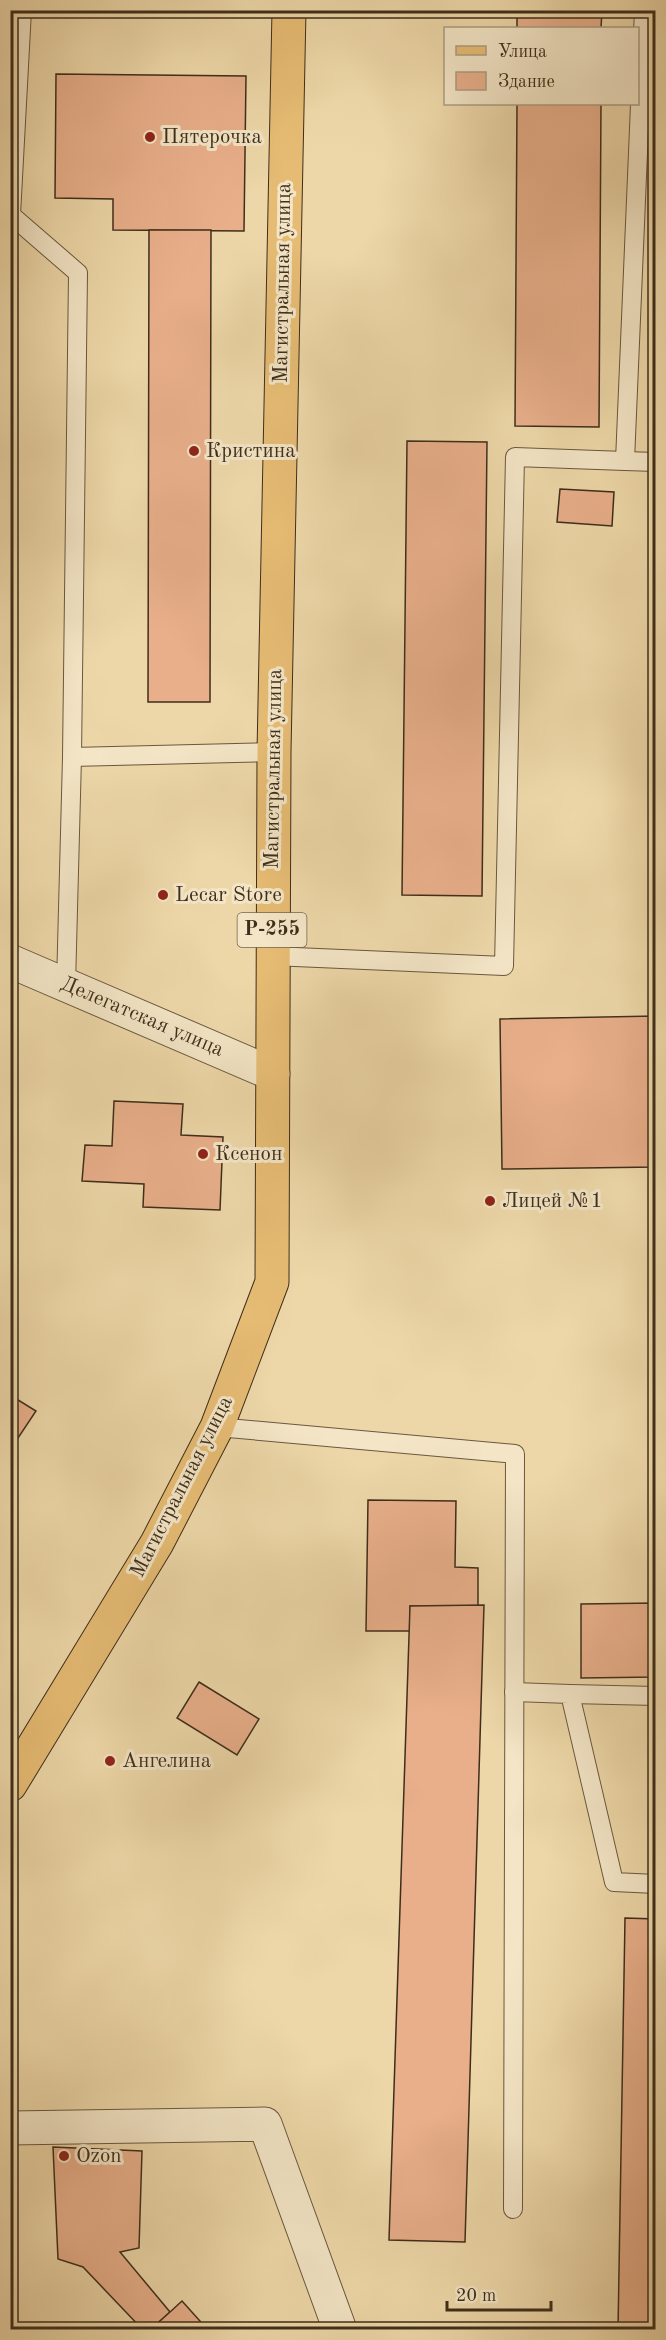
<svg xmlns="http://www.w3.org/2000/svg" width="666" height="2340" viewBox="0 0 666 2340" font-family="'Old Standard TT',serif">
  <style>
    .building { fill: #e8af8a; stroke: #3e2e1b; stroke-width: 1.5 }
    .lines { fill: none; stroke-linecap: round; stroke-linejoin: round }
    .service-casing { stroke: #6a583e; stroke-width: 20 }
    .minor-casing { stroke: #6a583e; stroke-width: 35 }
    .primary-casing { stroke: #3e2e1b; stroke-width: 35 }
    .service { stroke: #f3e5c6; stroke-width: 18 }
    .minor { stroke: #f3e5c6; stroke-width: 33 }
    .primary { stroke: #e6bc74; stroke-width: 33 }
    .poi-dot { fill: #8f2418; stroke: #f3e5c6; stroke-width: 2 }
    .labels { text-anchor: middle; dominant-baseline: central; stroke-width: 6; stroke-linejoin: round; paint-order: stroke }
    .shield { fill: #f3e5c6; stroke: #74654e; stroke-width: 1.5 }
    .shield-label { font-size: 20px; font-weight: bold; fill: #3e2e1b }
    .poi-label { font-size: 21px; fill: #3e2e1b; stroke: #f3e5c6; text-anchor: start }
    .street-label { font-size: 21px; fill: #3e2e1b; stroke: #f3e5c6 }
  </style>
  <rect width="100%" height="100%" fill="#edd7a8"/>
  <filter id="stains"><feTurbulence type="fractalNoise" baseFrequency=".00333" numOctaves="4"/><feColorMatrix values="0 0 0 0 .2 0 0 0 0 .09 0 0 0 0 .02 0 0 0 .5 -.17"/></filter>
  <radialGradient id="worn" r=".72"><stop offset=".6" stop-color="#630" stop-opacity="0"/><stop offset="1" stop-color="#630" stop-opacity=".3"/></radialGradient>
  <!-- building -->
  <g class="building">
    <polygon points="517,10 602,10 601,28 517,28"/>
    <polygon points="56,74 246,76 244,231 113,230 113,199 55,198"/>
    <polygon points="517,104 601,104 599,427 515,426"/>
    <polygon points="149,230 211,230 210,702 148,702"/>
    <polygon points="407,441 487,442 482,896 402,895"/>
    <polygon points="560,489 614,492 612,526 557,522"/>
    <polygon points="656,1016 656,1167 502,1169 500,1019"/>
    <polygon points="114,1101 183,1104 181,1135 223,1137 220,1210 143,1207 144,1184 82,1181 85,1145 112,1146"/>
    <polygon points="10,1395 36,1411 10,1450"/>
    <polygon points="368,1500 456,1501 455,1567 478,1568 478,1607 410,1606 410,1631 366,1631"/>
    <polygon points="656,1603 656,1677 581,1678 581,1604"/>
    <polygon points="484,1605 465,2242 389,2240 410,1606"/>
    <polygon points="199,1682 259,1719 237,1755 177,1718"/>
    <polygon points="625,1918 656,1919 656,2330 618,2330"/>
    <polygon points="53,2147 142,2151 139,2248 120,2252 170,2312 150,2330 143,2330 83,2267 58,2259"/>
    <polygon points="182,2301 208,2330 150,2330 170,2312"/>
  </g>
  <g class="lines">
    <defs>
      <g id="service">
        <polyline points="22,10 11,215 78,273 72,757 274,752"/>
        <polyline points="625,461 656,462"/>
        <polyline points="272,956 504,966 515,457 625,461 644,10"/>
        <polyline points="66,985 72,757"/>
        <polyline points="217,1427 515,1454 513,2209"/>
        <polyline points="514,1692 570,1694 614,1882 656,1884"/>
        <polyline points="570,1694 656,1696"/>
      </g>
      <g id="minor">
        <polyline points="10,961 273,1074"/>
        <polyline points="10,2128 265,2124 340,2330"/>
      </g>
      <polyline id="primary" points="10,1785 157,1543 217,1427 272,1282 274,752 289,10"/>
    </defs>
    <!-- service casing -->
    <use href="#service" class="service-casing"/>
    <!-- minor casing -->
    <use href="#minor" class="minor-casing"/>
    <!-- primary casing -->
    <use href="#primary" class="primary-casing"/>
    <!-- service -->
    <use href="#service" class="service"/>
    <!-- minor -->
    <use href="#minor" class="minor"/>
    <!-- primary -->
    <use href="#primary" class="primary"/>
  </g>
  <!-- markers -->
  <g class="poi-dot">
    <circle cx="150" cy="137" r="6"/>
    <circle cx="194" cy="451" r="6"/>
    <circle cx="163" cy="895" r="6"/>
    <circle cx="203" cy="1154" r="6"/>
    <circle cx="490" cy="1201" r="6"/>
    <circle cx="110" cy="1761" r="6"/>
    <circle cx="64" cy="2156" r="6"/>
  </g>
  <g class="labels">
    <!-- shield labels -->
    <rect class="shield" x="237.5" y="913" width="69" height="34" rx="4.5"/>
    <g class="shield-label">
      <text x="272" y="930">Р-255</text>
    </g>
    <!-- poi labels -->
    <g class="poi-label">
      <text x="162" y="137">Пятерочка</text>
      <text x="206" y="451">Кристина</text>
      <text x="175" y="895">Lecar Store</text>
      <text x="215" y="1154">Ксенон</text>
      <text x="502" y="1201">Лицей №1</text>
      <text x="122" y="1761">Ангелина</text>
      <text x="76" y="2156">Ozon</text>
    </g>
    <!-- street labels -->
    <g class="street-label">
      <text transform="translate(283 283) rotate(-89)">Магистральная улица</text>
      <text transform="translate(274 769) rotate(-89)">Магистральная улица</text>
      <text transform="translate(142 1017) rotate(23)">Делегатская улица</text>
      <text transform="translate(182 1487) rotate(-63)">Магистральная улица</text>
    </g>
  </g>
  <!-- margin -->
  <rect width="666" height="2340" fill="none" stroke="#edd7a8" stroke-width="36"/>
  <rect x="12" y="12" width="642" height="2316" fill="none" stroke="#3e2e1b" stroke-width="3"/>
  <rect x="18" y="18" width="630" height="2304" fill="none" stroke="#3e2e1b" stroke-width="1.5"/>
  <!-- legend -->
  <rect x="444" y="27" width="195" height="78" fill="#f3e5c6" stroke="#ab9c82" stroke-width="1.5"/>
  <rect x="456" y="46" width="30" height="9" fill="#e6bc74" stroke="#ab9c82" stroke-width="1.5"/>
  <text x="498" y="57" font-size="18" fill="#3e2e1b">Улица</text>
  <rect x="456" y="72" width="30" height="18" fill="#e8af8a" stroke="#ab9c82" stroke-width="1.5"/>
  <text x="498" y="87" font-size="18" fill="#3e2e1b">Здание</text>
  <!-- scale -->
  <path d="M447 2301v9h104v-9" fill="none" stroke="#3e2e1b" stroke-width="3"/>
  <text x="456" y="2301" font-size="18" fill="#3e2e1b" stroke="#f3e5c6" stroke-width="4.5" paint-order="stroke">20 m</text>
  <rect width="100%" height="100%" filter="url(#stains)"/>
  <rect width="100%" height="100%" fill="url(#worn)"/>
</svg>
